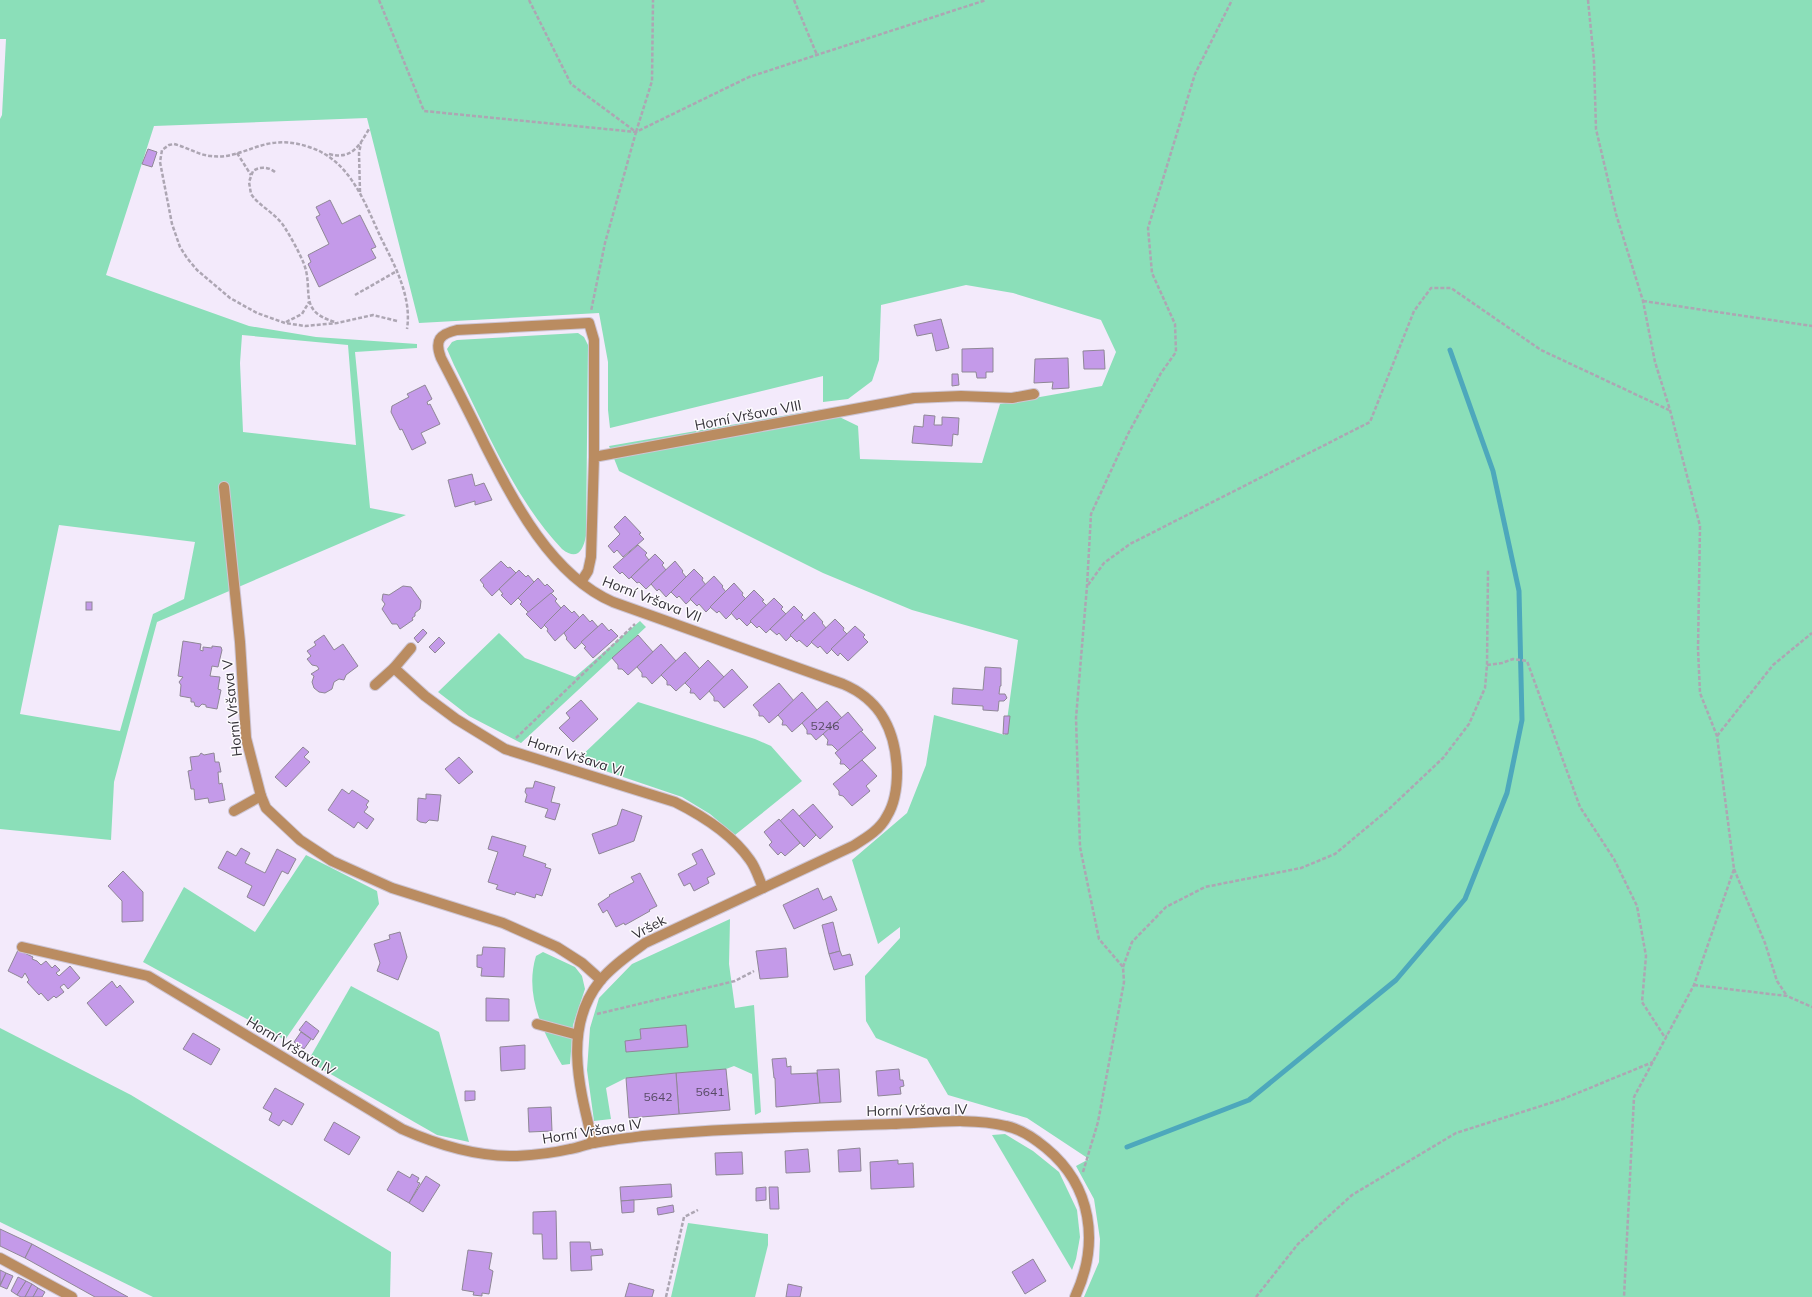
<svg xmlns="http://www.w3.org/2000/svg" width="1812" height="1297" viewBox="0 0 1812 1297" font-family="Mulish,sans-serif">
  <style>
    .green { fill: #8bdfb9; fill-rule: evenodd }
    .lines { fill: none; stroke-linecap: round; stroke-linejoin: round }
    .stream { stroke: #4da8bc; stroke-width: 5 }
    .building { fill: #c49ae9; stroke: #8f8796 }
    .minor-casing { stroke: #cdc5d4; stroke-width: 12 }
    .path { stroke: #ada6b3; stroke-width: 2.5; stroke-dasharray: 4 2; stroke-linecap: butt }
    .minor { stroke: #ba8c61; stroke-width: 10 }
    .labels { text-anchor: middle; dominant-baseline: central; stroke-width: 3; stroke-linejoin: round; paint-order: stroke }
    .number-label { font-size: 12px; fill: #574a64 }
    .street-label { font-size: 14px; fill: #333037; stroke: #fdfbfe }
  </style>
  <rect width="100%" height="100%" fill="#f3eafb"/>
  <!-- green -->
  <g class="green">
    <path d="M0,0H1812V1297H1084L1099,1262L1100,1239L1094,1199L1076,1166L1089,1159L1027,1118L948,1095L927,1059L876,1038L866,1021L865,976L900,938V927L878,944L852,860L907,813L926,765L934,715L1005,735L1018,640L912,610L823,573L619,471L609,446L823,409L858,426L860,459L982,463L1000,404L1102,386L1116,352L1101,320L1013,293L966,285L881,305L879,360L872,381L848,399L823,402V376L610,428L608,410V362L599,313L419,323L367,118L154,126L106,275L249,326L316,337L417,344V348L355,352L370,508L406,515L157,622L114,782L111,840L0,829V119L2,115L6,39H0ZM242,335L348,345L356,445L243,432L240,363ZM59,525L195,542L184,599L153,614L120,731L20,714Z"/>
    <path d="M578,333L584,337L588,345L586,536C583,551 577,561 562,549C513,497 486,428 454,365L447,349L452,342L457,340Z"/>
    <polygon points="640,621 646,627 521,743 469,716 438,692 499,633 525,658 575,677"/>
    <polygon points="638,702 755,739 771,746 802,781 735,835 710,814 682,797 576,761"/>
    <polygon points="306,855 377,891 379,904 285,1040 143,962 184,887 255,932"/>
    <polygon points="730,919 729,964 735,1008 754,1005 761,1112 755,1115 752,1074 734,1066 726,1069 626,1078 606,1088 611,1119 594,1121 587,1070 590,1028 599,998 632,964"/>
    <path d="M543,952L575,967L582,976L585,989L573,1025L570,1064L562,1065C543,1032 524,995 536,956Z"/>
    <polygon points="351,986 439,1032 469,1142 437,1135 308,1061"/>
    <polygon points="0,1028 131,1095 391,1252 390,1297 153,1297 0,1222"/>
    <polygon points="1005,1134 1033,1151 1059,1172 1077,1210 1080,1237 1076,1259 1072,1270 992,1135"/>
    <polygon points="688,1223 768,1234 768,1245 755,1297 671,1297"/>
  </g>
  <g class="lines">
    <!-- stream -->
    <polyline class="stream" points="1127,1147 1249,1100 1396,980 1465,899 1507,793 1522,720 1519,591 1493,471 1450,350"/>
  </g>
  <!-- building -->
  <g class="building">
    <polygon points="148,149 157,152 152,167 142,164"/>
    <polygon points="330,200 342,224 360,215 376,247 371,249 376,258 319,287 308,264 311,262 308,255 329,244 316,217 320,215 316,207"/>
    <polygon points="941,319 949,348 936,351 932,333 917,336 914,325"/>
    <polygon points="993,348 993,372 986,372 986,378 977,378 976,372 962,372 962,349"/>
    <polygon points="1104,350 1105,369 1084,369 1083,351"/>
    <polygon points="1068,358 1069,388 1052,389 1053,382 1034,383 1035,359"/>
    <polygon points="952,374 958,374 959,385 952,386"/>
    <polygon points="425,385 432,399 427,402 428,405 430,404 440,424 421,433 426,443 412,450 402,429 400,430 391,412 392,406 409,397 407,394"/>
    <polygon points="924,415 935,416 934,425 942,425 942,417 959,418 958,435 953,434 952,446 912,443 914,426 923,427"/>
    <polygon points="472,474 475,486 484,483 492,500 475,505 475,501 455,507 448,480"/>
    <polygon points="625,516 641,533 639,534 644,539 623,557 617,550 614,553 608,546 620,534 614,527"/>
    <polygon points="638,545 647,553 645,555 649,560 629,579 622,572 620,574 613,567"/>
    <polygon points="655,554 664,563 662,565 666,570 646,589 639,582 637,583 631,577"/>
    <polygon points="501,561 508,568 510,567 516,573 492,596 483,586 484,585 480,580"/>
    <polygon points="675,561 683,571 682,572 686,577 666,597 659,589 657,591 651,584"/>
    <polygon points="694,569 703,578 702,580 706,585 686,604 679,596 677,598 671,592"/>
    <polygon points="519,570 526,577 528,575 534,582 511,605 501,595 503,594 499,589"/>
    <polygon points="714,576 723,586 722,587 726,592 706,612 699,604 697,606 690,599"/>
    <polygon points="538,578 545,586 547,584 554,591 529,613 520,604 522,602 518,598"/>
    <polygon points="734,583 743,593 742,595 746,599 726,619 719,611 717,613 710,607"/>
    <polygon points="403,586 411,587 421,601 420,609 415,613 415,616 412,618 413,620 400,629 397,624 392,624 382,609 385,604 382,600 383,594 389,595"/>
    <polygon points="754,590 764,600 762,601 767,606 747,626 739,618 737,620 731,613"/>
    <polygon points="551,593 557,599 555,601 561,608 541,629 526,614"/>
    <polygon points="774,598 783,607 781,609 786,614 766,633 759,626 757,628 750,621"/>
    <rect x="86" y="602" width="6" height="8"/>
    <polygon points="564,605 572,613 574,611 580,618 555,641 547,631 548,629 544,625"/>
    <polygon points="794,606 803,615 801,617 805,621 786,641 779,633 777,635 770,629"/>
    <polygon points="814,612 823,622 822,623 826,628 807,647 799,640 797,642 790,635"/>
    <polygon points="583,614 590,622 592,620 598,627 575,649 566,639 567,638 564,633"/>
    <polygon points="835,619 844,628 843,630 847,634 827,654 820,646 818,648 811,642"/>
    <polygon points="602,623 609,631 611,629 618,636 593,658 584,648 586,647 581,642"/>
    <polygon points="855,626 865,635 863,637 868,642 848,661 840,653 838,656 831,649"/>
    <polygon points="423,629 427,633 418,643 414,638"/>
    <polygon points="324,635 334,650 343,644 358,666 346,675 344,680 339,679 334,682 332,689 325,693 319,692 314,688 312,682 314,676 311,674 319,669 317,666 312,665 307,659 311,656 307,651 316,645 314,642"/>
    <polygon points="638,635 653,652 628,675 622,669 618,669 618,665 612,658"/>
    <polygon points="439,637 445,643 435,653 429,647"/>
    <polygon points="183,641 201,644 200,650 203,651 203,647 212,648 212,646 221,647 222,650 218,667 212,666 210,676 220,677 218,689 221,690 217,709 206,707 206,705 202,704 199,707 195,706 194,702 191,702 191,698 180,696 181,685 179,682 183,677 178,676"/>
    <polygon points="661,644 676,661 652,684 646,677 642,677 642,673 637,667"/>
    <polygon points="685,652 700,669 676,691 670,685 667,685 667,681 661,675"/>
    <polygon points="708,660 724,677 700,700 694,693 690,693 691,689 685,683"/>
    <polygon points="985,667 1001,668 1001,686 1000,686 999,694 1005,694 1007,698 1004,701 999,701 998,711 983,710 983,706 952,704 953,688 983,690"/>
    <polygon points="732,669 748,687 724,708 718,701 714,701 714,697 709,691"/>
    <polygon points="779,683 794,701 769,723 763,716 759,716 759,712 753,705"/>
    <polygon points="802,692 817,710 792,732 786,725 782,725 783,721 778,715"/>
    <polygon points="581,700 598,719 573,742 559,728 570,718 566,713"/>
    <polygon points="827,701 842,718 816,740 811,734 807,734 807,730 802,723"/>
    <polygon points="848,712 863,730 838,751 832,745 827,745 828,740 823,734"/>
    <polygon points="1004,716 1010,716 1008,734 1003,734"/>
    <polygon points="861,731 876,748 850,770 844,764 840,764 841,760 835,753"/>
    <polygon points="303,747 309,752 304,757 310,762 286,787 275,777"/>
    <polygon points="201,753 204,755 214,753 215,762 219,762 221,772 218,772 219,784 222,783 225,800 209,803 208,798 195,800 194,789 191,789 188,771 192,770 190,757 199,756"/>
    <polygon points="459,757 473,772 459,784 445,769"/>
    <polygon points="862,760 877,776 866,786 870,791 852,806 843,796 839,795 839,791 833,784"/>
    <polygon points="535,781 555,787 551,802 560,804 555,820 545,817 548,809 525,802 527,795 525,792 526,788 533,788"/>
    <polygon points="342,789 349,794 352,790 369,801 366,805 368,807 364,812 374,819 367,829 358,822 354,828 328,810"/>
    <polygon points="426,794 441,795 438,821 429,820 426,823 420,822 417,820 418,798 426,799"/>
    <polygon points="813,804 833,827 820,839 799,816"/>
    <polygon points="622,809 642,816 634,841 599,854 592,834 617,825"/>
    <polygon points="793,809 816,835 804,847 780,821"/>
    <polygon points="779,819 800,843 785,856 781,852 778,855 769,845 772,842 764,832"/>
    <polygon points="492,836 526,846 523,856 546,864 545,867 551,869 542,896 536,894 535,898 516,892 515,895 496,889 498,885 488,882 498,852 488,849"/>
    <polygon points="241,848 250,853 245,863 265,873 277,849 296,859 288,874 282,871 264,906 247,897 252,886 218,868 227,851 236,856"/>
    <polygon points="702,849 715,874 707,878 709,883 694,891 690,883 684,886 678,874 697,864 692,854"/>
    <polygon points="123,871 143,892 143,921 122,922 122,901 108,886"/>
    <polygon points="640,873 657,906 649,910 650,911 625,925 624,923 616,927 607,910 603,913 598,904 610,896 609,895 634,882 631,877"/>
    <polygon points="818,888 823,900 831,896 837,910 794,929 783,905"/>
    <polygon points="833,922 840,951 829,954 822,925"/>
    <polygon points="400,932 407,957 398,980 377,971 380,963 374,944 390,939 389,935"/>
    <polygon points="483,947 505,948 504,977 481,976 482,968 477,967 477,955 482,955"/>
    <polygon points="786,948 788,977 760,979 756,951"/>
    <polygon points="18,950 33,957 32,959 37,961 41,965 46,961 52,968 55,965 60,970 56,973 59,976 70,966 80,978 68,989 64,984 60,987 64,992 56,998 54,996 48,1001 41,993 39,995 27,982 29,980 25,973 22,978 8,971"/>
    <polygon points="840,951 842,956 850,954 853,965 834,970 829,954"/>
    <polygon points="112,981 117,988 120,985 134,1002 106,1026 87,1003"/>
    <polygon points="486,998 509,999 509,1021 486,1021"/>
    <polygon points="306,1021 319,1031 313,1040 299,1030"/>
    <polygon points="686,1025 688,1047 626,1052 625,1041 641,1039 640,1029"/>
    <polygon points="301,1032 311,1039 304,1049 294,1042"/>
    <polygon points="193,1033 220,1049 211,1065 183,1049"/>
    <polygon points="525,1045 525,1069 501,1071 500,1047"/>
    <polygon points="786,1058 787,1067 791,1066 791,1074 817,1073 820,1103 776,1107 775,1078 774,1078 772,1059"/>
    <polygon points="726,1069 730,1110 679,1114 676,1073"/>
    <polygon points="839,1069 841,1102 820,1103 817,1070"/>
    <polygon points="899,1069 900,1080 903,1080 904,1086 900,1087 901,1094 878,1096 876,1071"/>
    <polygon points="676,1073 679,1114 629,1118 626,1078"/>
    <polygon points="275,1088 304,1104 292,1125 283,1120 279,1126 269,1120 272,1113 263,1108"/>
    <polygon points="465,1091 475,1091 475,1100 465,1101"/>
    <polygon points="551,1107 552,1131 529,1132 528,1108"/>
    <polygon points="334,1122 360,1137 349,1155 324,1140"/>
    <polygon points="860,1148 861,1171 839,1172 838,1150"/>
    <polygon points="808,1149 810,1172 786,1173 785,1151"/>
    <polygon points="742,1152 743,1174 716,1175 715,1153"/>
    <polygon points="898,1160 898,1164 913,1163 914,1187 871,1189 870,1162"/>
    <polygon points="398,1171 410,1178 412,1174 419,1178 417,1182 420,1183 409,1203 387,1190"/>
    <polygon points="426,1176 440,1185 423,1212 409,1203"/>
    <polygon points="671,1184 672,1197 621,1201 620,1187"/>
    <polygon points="766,1187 766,1200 756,1201 756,1188"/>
    <polygon points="769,1187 778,1187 779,1209 770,1209"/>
    <polygon points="634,1200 634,1212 622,1213 621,1201"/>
    <polygon points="673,1205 674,1212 658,1215 657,1208"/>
    <polygon points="556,1211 557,1259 543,1259 542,1234 533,1234 533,1212"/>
    <polygon points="0,1229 32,1244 25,1258 0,1246"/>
    <polygon points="570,1242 590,1242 591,1250 602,1249 603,1255 591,1256 592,1270 571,1271"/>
    <polygon points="32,1244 128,1297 95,1297 25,1258"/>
    <polygon points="468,1250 492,1253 489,1269 493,1271 489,1294 482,1293 482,1296 473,1295 474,1292 462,1290"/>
    <polygon points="1033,1259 1046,1281 1025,1294 1012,1272"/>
    <polygon points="0,1270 6,1273 0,1285"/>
    <polygon points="6,1273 13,1276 7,1289 0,1286"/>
    <polygon points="18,1277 26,1281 17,1295 11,1291"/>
    <polygon points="26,1281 32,1284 25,1297 21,1297 17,1295"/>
    <polygon points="629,1283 654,1290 652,1297 625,1297"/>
    <polygon points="32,1284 38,1288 33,1297 25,1297"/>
    <polygon points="788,1284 802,1287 800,1297 786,1297"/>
    <polygon points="38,1288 45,1292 42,1297 33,1297"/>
  </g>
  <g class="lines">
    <defs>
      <g id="minor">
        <polyline points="224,487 240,642 246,738 261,796 266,808 300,840 332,861 392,888 503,923 557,947 582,963 601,980"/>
        <polyline points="581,582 588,571 591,557 594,457 914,398 961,396 1012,398 1034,394"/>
        <path d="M411,648L394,668L425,696L456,719L505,749L675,802C703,816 732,834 750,860C756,868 759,879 763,888"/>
        <polyline points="375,685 394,668"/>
        <polyline points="234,811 261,796"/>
        <path d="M22,947L148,976L402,1129C438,1145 476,1157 517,1156C535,1155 553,1153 570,1149C578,1148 586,1144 594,1143C610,1140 627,1138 643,1136C725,1128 809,1127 891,1124C927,1123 971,1117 1006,1126C1021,1129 1034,1138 1046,1148C1092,1186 1100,1243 1075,1297"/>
        <polyline points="537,1024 578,1035"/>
        <path d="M593,1143C580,1090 562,1028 600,981C612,966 630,954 645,943L853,846C866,838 880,830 887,816C895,803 897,787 897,772C896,731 881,700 843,684L613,602C551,575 514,502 485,445C471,416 456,387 441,358C434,340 440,334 457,330L589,323L594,340V457"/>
        <polyline points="0,1258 72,1297"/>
      </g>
    </defs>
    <!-- minor casing -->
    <use href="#minor" class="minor-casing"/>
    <!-- path -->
    <g class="path">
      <polyline points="379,0 424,111 636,132 749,77 986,0"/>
      <polyline points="529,0 571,84 636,132 605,243 591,311"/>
      <polyline points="794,0 817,55"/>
      <polyline points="1588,0 1594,61 1596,129 1616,214 1643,301 1655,362 1670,410 1700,526 1698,649 1700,693 1717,736 1734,869 1694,985 1634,1097 1624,1297"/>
      <polyline points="636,132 652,81 653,0"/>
      <polyline points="237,153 251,175"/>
      <path d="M329,154C352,160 359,146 369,129"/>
      <path d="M275,172C269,167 260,166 253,171L249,182L251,194C260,207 277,214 285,228C292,239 299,252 304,264C314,291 297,311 335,322"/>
      <polyline points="360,192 359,153 361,143"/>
      <polyline points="355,295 397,271"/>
      <polyline points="1643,301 1812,326"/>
      <path d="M397,321L373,315L337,323L305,326L285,323L257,313L230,298L197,270L187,258L180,247L172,224L160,162L162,150L169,145L174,144C187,147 198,155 211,156C231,159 249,148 267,144C282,141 294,142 309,147C350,160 364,201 381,238C395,266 412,297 407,329"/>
      <polyline points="286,322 302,314 309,302"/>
      <polyline points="1088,585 1104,563 1130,544 1370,422 1414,311 1431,288 1451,288 1541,350 1669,410"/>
      <polyline points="1487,665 1502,663 1513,659 1527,661 1580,807 1614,859 1637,906 1646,956 1642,1002 1664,1036 1667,1036"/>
      <polyline points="1717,736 1773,665 1812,633"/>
      <polyline points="516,738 635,624"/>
      <polyline points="1734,869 1765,943 1777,981 1787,996"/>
      <polyline points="1123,967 1132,942 1166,907 1205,887 1301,868 1335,854 1389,809 1443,758 1469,724 1485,688 1487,665 1488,570"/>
      <polyline points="1694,985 1787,996 1812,1007"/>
      <polyline points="597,1014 735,981 754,971"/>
      <polyline points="1083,1172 1098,1122 1124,982 1123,967 1099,939 1080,847 1076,718 1087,586 1091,514 1128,434 1161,373 1176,352 1175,324 1152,273 1148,228 1195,74 1232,0"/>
      <polyline points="666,1297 684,1217 698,1210"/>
      <polyline points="1256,1297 1298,1244 1352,1195 1456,1133 1563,1099 1653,1062"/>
    </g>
    <!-- minor -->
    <use href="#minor" class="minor"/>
  </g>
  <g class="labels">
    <!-- number labels -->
    <g class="number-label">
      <text x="825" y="725">5246</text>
      <text x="710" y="1091">5641</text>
      <text x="658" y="1096">5642</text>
    </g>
    <!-- street labels -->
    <g class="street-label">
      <text transform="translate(748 415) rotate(-11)">Horní Vršava VIII</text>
      <text transform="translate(652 599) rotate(21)">Horní Vršava VII</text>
      <text transform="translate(232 708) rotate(-96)">Horní Vršava V</text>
      <text transform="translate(576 756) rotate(18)">Horní Vršava VI</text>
      <text transform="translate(649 927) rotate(-28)">Vršek</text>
      <text transform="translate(291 1046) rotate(31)">Horní Vršava IV</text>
      <text transform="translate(917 1110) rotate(-1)">Horní Vršava IV</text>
      <text transform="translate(592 1131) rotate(-9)">Horní Vršava IV</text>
    </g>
  </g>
</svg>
